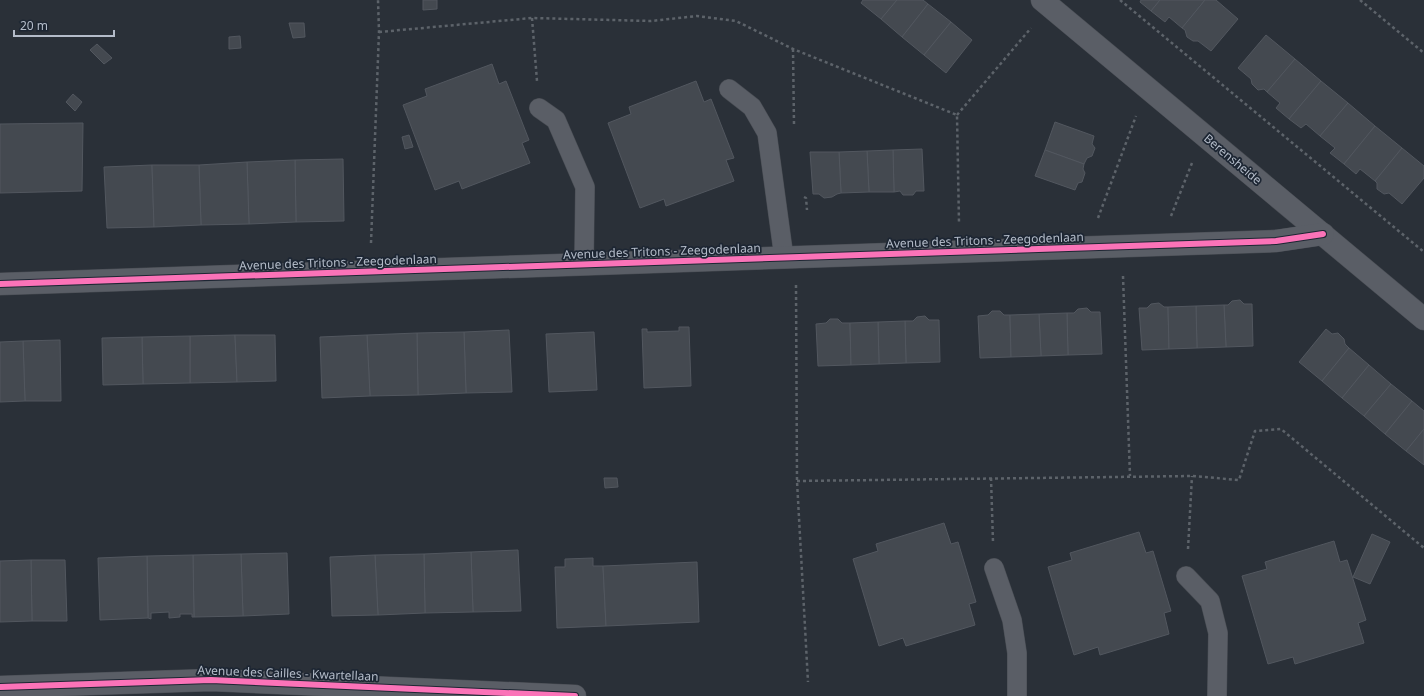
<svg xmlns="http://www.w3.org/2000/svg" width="1424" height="696" viewBox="0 0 1424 696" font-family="'Noto Sans',sans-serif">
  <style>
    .building { fill: #444950; stroke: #52575f }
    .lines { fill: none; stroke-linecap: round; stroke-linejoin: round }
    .service-casing { stroke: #484c53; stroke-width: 20 }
    .minor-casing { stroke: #484c53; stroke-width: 23 }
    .path { stroke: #5d636a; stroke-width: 2.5; stroke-dasharray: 3 3; stroke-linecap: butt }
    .service { stroke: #5a5e66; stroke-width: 19 }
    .minor { stroke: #5a5e66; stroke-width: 22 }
    .cycleway-casing { stroke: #1d2633; stroke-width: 8 }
    .cycleway { stroke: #fb73b8; stroke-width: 6 }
    .labels { text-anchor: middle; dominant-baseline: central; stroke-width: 3.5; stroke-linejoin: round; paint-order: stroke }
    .street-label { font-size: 12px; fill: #b4bcc9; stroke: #1d2633 }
  </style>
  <rect width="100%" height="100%" fill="#2a3038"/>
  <!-- building -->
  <g class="building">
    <polygon points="423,0 437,0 437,9 423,10"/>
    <polygon points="863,0 897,0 881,19 861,3"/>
    <polygon points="897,0 923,0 928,4 902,37 881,19"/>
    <polygon points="1141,0 1160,0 1151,11 1140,2"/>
    <polygon points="1160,0 1205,0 1182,28 1169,17 1165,22 1151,11"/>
    <polygon points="1205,0 1216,0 1238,19 1211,51 1198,41 1193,41 1187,37 1185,30 1182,28"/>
    <polygon points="928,4 951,22 924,55 902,37"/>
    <polygon points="951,22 972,40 946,73 924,55"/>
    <polygon points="289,23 304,23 305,37 293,38"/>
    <polygon points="1266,35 1295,59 1267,92 1264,89 1258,90 1252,84 1251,79 1238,68"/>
    <polygon points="240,36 241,48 229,49 229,37"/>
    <polygon points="97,44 112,58 104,64 90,50"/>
    <polygon points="1295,59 1321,81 1289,119 1276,108 1280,103 1267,92"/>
    <polygon points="492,64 499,84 506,81 529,140 522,143 530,163 462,189 459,181 435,190 403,105 427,96 425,89"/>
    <polygon points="696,81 704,102 711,99 734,158 726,160 734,181 666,206 664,199 640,208 608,123 631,114 629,107"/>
    <polygon points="1321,81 1348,103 1320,136 1306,124 1301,128 1289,119"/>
    <polygon points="73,94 82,102 75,111 66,102"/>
    <polygon points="1348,103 1375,126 1344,164 1330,153 1335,148 1320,136"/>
    <polygon points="1055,122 1094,136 1092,144 1095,148 1092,156 1087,158 1084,164 1045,150"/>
    <polygon points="83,123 82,191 0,193 0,124"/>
    <polygon points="1375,126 1402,148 1375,181 1360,169 1356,174 1344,164"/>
    <polygon points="409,135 413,147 405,149 402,137"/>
    <polygon points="1402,148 1424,166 1424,178 1402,204 1389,193 1384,194 1377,189 1377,183 1375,181"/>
    <polygon points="922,149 924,191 916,191 913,195 903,195 900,191 894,192 893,150"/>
    <polygon points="893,150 894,192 869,192 867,151"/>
    <polygon points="1045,150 1084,164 1083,169 1085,173 1082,182 1078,183 1075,190 1035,176"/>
    <polygon points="867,151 869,192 841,193 839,152"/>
    <polygon points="810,152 839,152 841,193 837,194 832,197 824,198 819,194 813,194"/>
    <polygon points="343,159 344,221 296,222 295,160"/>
    <polygon points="295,160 296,222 249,224 247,162"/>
    <polygon points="247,162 249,224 201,225 199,165"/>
    <polygon points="152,165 154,227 107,228 104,167"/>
    <polygon points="152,165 199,165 201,225 154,227"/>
    <polygon points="1240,300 1244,304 1252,304 1253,346 1226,347 1224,305 1228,305 1232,301"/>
    <polygon points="1159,303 1164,307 1168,307 1169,349 1142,350 1139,308 1147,308 1151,304"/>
    <polygon points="1224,305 1226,347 1197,348 1196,306"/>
    <polygon points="1196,306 1197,348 1169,349 1168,307"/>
    <polygon points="1087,308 1091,312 1100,312 1102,354 1068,355 1067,313 1074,313 1078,309"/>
    <polygon points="992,311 1000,311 1004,315 1010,315 1011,357 980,358 978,316 988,315"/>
    <polygon points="1067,313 1068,355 1041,356 1039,314"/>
    <polygon points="1039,314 1041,356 1011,357 1010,315"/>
    <polygon points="925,316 929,320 939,320 940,362 906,363 905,321 913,321 917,317"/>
    <polygon points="830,319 838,319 842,323 850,323 851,365 818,366 816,324 826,323"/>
    <polygon points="905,321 906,363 879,364 878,322"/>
    <polygon points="878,322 879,364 851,365 850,323"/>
    <polygon points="679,327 689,327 691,386 644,388 642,329 647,329 647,332 679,331"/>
    <polygon points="1326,329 1332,334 1338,333 1344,339 1345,344 1349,348 1322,381 1299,362"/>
    <polygon points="509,330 512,392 466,393 464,332"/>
    <polygon points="464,332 466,393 418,395 417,333"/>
    <polygon points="594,332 597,390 549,392 546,334"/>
    <polygon points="417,333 418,395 370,396 367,335"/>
    <polygon points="235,335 237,382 190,383 190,336"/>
    <polygon points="235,335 275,335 276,381 237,382"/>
    <polygon points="367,335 370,396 322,398 320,337"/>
    <polygon points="190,336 190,383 143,384 142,337"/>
    <polygon points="142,337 143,384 103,385 102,338"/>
    <polygon points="60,340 61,401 25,401 23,341"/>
    <polygon points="23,341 25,401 0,402 0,342"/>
    <polygon points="1349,348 1369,365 1342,398 1322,381"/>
    <polygon points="1369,365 1391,384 1364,416 1342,398"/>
    <polygon points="1391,384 1412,401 1385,434 1364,416"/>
    <polygon points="1412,401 1424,411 1424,429 1406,451 1385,434"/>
    <polygon points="1424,429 1424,465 1406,451"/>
    <polygon points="604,478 617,478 618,487 605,488"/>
    <polygon points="944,523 951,544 958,542 976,602 969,604 975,625 906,646 903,638 879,646 853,559 878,551 876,544"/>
    <polygon points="1139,532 1146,553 1153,551 1171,611 1164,613 1169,634 1100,655 1098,647 1074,655 1048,567 1072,560 1070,553"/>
    <polygon points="1372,534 1390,542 1370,584 1353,577"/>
    <polygon points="1334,541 1340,562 1347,560 1366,620 1358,623 1364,643 1295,664 1293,657 1268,664 1242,576 1267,569 1265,562"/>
    <polygon points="518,550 521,611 473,612 471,552"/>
    <polygon points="471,552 473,612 425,613 424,554"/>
    <polygon points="287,553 289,614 243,616 241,554"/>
    <polygon points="241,554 243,616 194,617 193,555"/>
    <polygon points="424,554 425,613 378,615 375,555"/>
    <polygon points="193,555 194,617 192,617 192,614 180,614 180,617 169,618 169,612 151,613 151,619 148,618 147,556"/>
    <polygon points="375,555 378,615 332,616 330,557"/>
    <polygon points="147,556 148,618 100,620 98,558"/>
    <polygon points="593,558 593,566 603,566 606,626 557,628 555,567 565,567 565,559"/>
    <polygon points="31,560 65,560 67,621 32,621"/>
    <polygon points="31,560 32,621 0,622 0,561"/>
    <polygon points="697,562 699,622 606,626 603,566"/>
  </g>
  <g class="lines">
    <defs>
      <g id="service">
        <polyline points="729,89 752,107 767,133 784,258"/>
        <polyline points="539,108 556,120 585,187 584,264"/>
        <polyline points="994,568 1012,620 1017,653 1017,696"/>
        <polyline points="1186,576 1210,601 1218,633 1217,696"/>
      </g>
      <g id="minor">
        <polyline points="1042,0 1424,319"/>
        <polyline points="0,284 1276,241 1323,234"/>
        <polyline points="0,687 211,680 575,696"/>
      </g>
    </defs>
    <!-- service casing -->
    <use href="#service" class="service-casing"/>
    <!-- minor casing -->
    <use href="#minor" class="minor-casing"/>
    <!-- path -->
    <g class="path">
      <polyline points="1120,0 1424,252"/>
      <polyline points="1360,0 1424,53"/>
      <polyline points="532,18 537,81"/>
      <polyline points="379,32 532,18 651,21 697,16 736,21 793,49 957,115 959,223"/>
      <polyline points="793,49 794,124"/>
      <polyline points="957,115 1031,28"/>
      <polyline points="804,197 806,198 807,210"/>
      <polyline points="1171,216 1192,163"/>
      <polyline points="1098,218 1136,116"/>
      <polyline points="371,243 379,32 378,0"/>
      <polyline points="1123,276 1130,476"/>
      <polyline points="796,285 797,481 808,682"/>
      <polyline points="991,478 993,542"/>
      <polyline points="797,481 1192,476 1239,480 1255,431 1281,429 1424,548"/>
      <polyline points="1188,549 1192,476"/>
    </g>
    <!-- service -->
    <use href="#service" class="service"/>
    <!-- minor -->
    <use href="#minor" class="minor"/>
    <defs>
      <g id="cycleway">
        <polyline points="0,284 1276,241 1323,234"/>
        <polyline points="0,687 211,680 575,696"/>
      </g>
    </defs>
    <!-- cycleway casing -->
    <use href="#cycleway" class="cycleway-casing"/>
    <!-- cycleway -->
    <use href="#cycleway" class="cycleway"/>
  </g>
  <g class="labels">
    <!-- street labels -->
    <g class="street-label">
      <text transform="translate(1233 159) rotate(40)">Berensheide</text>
      <text transform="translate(985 240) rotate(-2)">Avenue des Tritons - Zeegodenlaan</text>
      <text transform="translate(662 251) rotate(-2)">Avenue des Tritons - Zeegodenlaan</text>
      <text transform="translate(338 262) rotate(-2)">Avenue des Tritons - Zeegodenlaan</text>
      <text transform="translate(288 673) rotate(2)">Avenue des Cailles - Kwartellaan</text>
    </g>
  </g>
  <!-- scale -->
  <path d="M14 30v6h100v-6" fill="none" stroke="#b4bcc9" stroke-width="2"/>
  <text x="20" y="30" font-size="12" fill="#b4bcc9" stroke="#1d2633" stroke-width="3" paint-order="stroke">20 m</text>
</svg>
